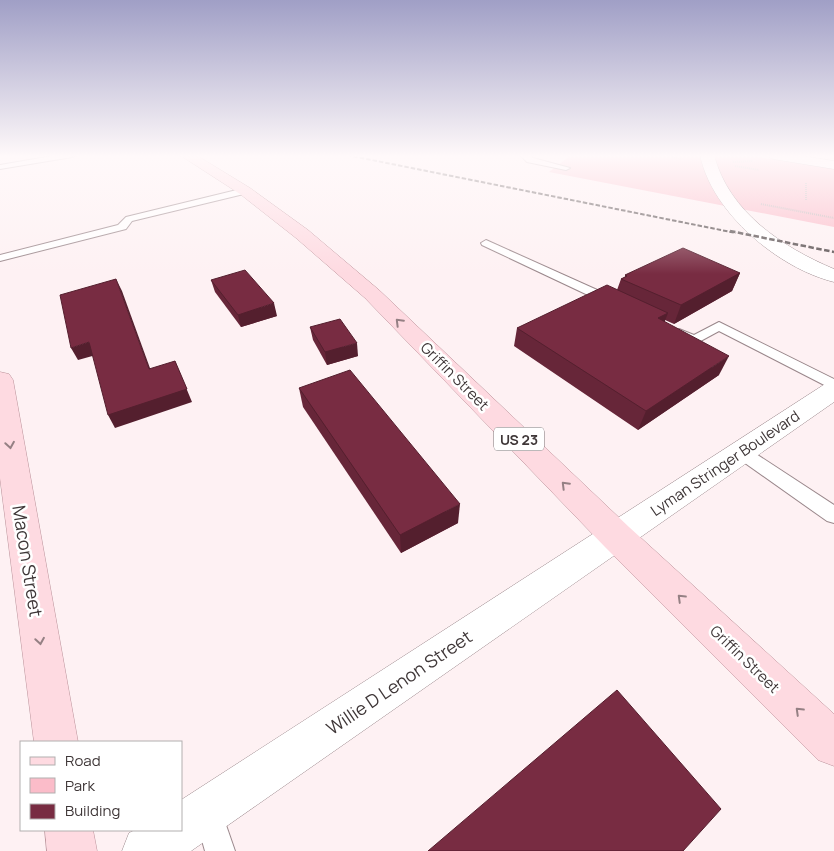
<svg xmlns="http://www.w3.org/2000/svg" width="834" height="851" viewBox="0 0 834 851" font-family="Manrope,sans-serif">
  <style>
    .green { fill: #fbbcc9 }
    .lines { fill: none; stroke-linecap: round; stroke-linejoin: round }
    .lane-casing { stroke: #9a878b; stroke-width: 2 }
    .street-casing { stroke: #9a878b; stroke-width: 1 }
    .primary-casing { stroke: #ba9199; stroke-width: 1 }
    .path { stroke: #c2b7b9; stroke-width: 2; stroke-dasharray: 1 1; stroke-linecap: butt }
    .lane { fill: #fff; fill-rule: evenodd }
    .street { fill: #fff; fill-rule: evenodd }
    .primary { fill: #fedae1; fill-rule: evenodd }
    .rail-far1 { stroke: #564d4e; stroke-width: 2; stroke-dasharray: 4.5 2; stroke-linecap: butt }
    .rail { stroke: #564d4e; stroke-width: 2.5; stroke-dasharray: 5.5 2.5; stroke-linecap: butt }
    .wall { fill: #672639 }
    .shaded-wall { fill: #541f2e }
    .building { fill: #782c42; stroke: #541f2e }
    .oneway { stroke: #958084 }
    .labels { text-anchor: middle; dominant-baseline: central; stroke-width: 5; stroke-linejoin: round; paint-order: stroke }
    .shield { fill: #fff; stroke: #797374; stroke-width: 1 }
    .shield-label { font-size: 14px; font-weight: bold; fill: #3f3738 }
    .street-label { font-size: 15px; fill: #3f3738; stroke: #fff }
    .near-street-label { font-size: 18px; fill: #3f3738; stroke: #fff }
  </style>
  <rect width="100%" height="100%" fill="#fef1f3"/>
  <!-- green -->
  <polygon class="green" points="571,155 747,155 834,169 834,227 549,172"/>
  <g class="lines">
    <defs>
      <g id="lane">
        <polygon points="58,155 76,155 72,157 0,169 0,165"/>
        <polygon points="520,155 529,155 533,158 570,168 566,170 527,162"/>
        <polygon points="245,188 248,189 248,193 132,221 126,229 0,261 0,255 118,225 126,217"/>
        <polygon points="486,240 615,298 617,301 615,304 607,304 482,245 481,243"/>
        <polygon points="719,322 834,379 834,390 719,331 695,344 674,336 672,333 679,329 694,335"/>
        <polygon points="741,446 747,448 834,505 834,523 827,521 735,456 732,452 735,448"/>
        <polygon points="208,798 218,802 235,851 205,851 194,812 198,802"/>
      </g>
      <g id="street">
        <path d="M700,155H714C729,212 782,247 834,269V282C778,268 712,213 700,155Z"/>
        <polygon points="766,155 797,155 834,161 834,169 773,159"/>
        <polygon points="834,382 834,402 191,851 122,851 129,833 135,830 181,830 181,800 825,384"/>
      </g>
      <g id="primary">
        <polygon points="180,155 196,155 250,188 308,230 379,290 629,527 834,714 834,766 818,760 605,547 365,298 296,238 240,194"/>
        <polygon points="0,372 9,374 13,380 78,742 34,742 0,478"/>
        <polygon points="45,830 93,830 97,851 47,851"/>
      </g>
    </defs>
    <!-- lane casing -->
    <use href="#lane" class="lane-casing"/>
    <!-- street casing -->
    <use href="#street" class="street-casing"/>
    <!-- primary casing -->
    <use href="#primary" class="primary-casing"/>
    <!-- path -->
    <g class="path">
      <polyline points="672,157 682,159"/>
      <polyline points="733,162 752,161"/>
      <polyline points="735,166 759,170"/>
      <polyline points="806,183 806,201"/>
      <polyline points="761,204 834,218"/>
    </g>
    <!-- lane -->
    <use href="#lane" class="lane"/>
    <!-- street -->
    <use href="#street" class="street"/>
    <!-- primary -->
    <use href="#primary" class="primary"/>
    <!-- rail-far1 -->
    <polyline class="rail-far1" points="347,155 736,233"/>
    <!-- rail -->
    <polyline class="rail" points="730,231 834,252"/>
  </g>
  <!-- wall -->
  <g class="wall">
    <polygon points="740,273 732,291 674,324 665,320 664,322 719,375 638,430 514,346 517,328 617,290 621,279 625,277 625,275"/>
    <polygon points="211,280 277,316 241,327 215,292"/>
    <polygon points="310,327 358,356 327,365 313,340"/>
    <polygon points="299,388 458,523 401,553 303,407"/>
  </g>
  <!-- shaded-wall -->
  <g class="shaded-wall">
    <polygon points="740,273 732,291 674,324 681,305"/>
    <polygon points="116,279 122,291 155,382 149,369"/>
    <polygon points="274,303 277,316 241,327 238,315"/>
    <polygon points="668,313 661,331 658,318"/>
    <polygon points="89,342 96,355 78,360 71,348"/>
    <polygon points="357,343 358,356 327,365 325,352"/>
    <polygon points="729,356 719,375 638,430 646,411"/>
    <polygon points="175,361 192,402 115,428 108,415"/>
    <polygon points="460,504 458,523 401,553 400,535"/>
  </g>
  <!-- building -->
  <g class="building">
    <polygon points="683,248 740,273 681,305 621,279 627,276 625,275"/>
    <polygon points="245,270 274,303 238,315 211,280"/>
    <polygon points="116,279 149,369 175,361 187,389 108,415 89,342 71,348 60,295"/>
    <polygon points="607,285 668,313 658,318 729,356 646,411 517,328"/>
    <polygon points="340,319 357,343 325,352 310,327"/>
    <polygon points="350,370 460,504 400,535 299,388"/>
    <polygon points="617,690 721,809 683,851 428,851"/>
  </g>
  <!-- one-way arrows -->
  <defs><path id="oneway-chevron" d="M-2-3.5L2.5 0L-2 3.5" fill="none" stroke-width="1.6" stroke-linecap="round" stroke-linejoin="round" transform="scale(1.25)"/></defs>
  <g class="oneway">
    <use href="#oneway-chevron" transform="translate(399 322) rotate(-135)"/>
    <use href="#oneway-chevron" transform="translate(10 445) rotate(81)"/>
    <use href="#oneway-chevron" transform="translate(565 485) rotate(-135)"/>
    <use href="#oneway-chevron" transform="translate(681 598) rotate(-136)"/>
    <use href="#oneway-chevron" transform="translate(40 641) rotate(81)"/>
    <use href="#oneway-chevron" transform="translate(799 711) rotate(-136)"/>
  </g>
  <!-- sky -->
  <linearGradient id="sky" x2="0" y2="1"><stop stop-color="#a09fc6"/><stop offset="0.57" stop-color="#fff9fa"/><stop offset="1" stop-color="#fff9fa" stop-opacity="0"/></linearGradient>
  <rect width="834" height="274" fill="url(#sky)"/>
  <g class="labels">
    <!-- shield labels -->
    <rect class="shield" x="494" y="427.5" width="50" height="23" rx="4"/>
    <g class="shield-label">
      <text x="519" y="439">US 23</text>
    </g>
    <!-- street labels -->
    <g class="street-label">
      <text transform="translate(455 376) rotate(45)">Griffin Street</text>
      <text transform="translate(725 463) rotate(-34)">Lyman Stringer Boulevard</text>
      <text transform="translate(745 659) rotate(44)">Griffin Street</text>
    </g>
    <!-- near-street labels -->
    <g class="near-street-label">
      <text transform="translate(28 561) rotate(81)">Macon Street</text>
      <text transform="translate(399 682) rotate(-34)">Willie D Lenon Street</text>
    </g>
  </g>
  <!-- legend -->
  <rect x="20" y="741" width="162" height="90" fill="#ffffff" stroke="#b2afaf"/>
  <rect x="30" y="757" width="25" height="8" fill="#fedae1" stroke="#b2afaf"/>
  <text x="65" y="766" font-size="15" fill="#3f3738">Road</text>
  <rect x="30" y="778" width="25" height="15" fill="#fbbcc9" stroke="#b2afaf"/>
  <text x="65" y="791" font-size="15" fill="#3f3738">Park</text>
  <rect x="30" y="804" width="25" height="15" fill="#782c42" stroke="#b2afaf"/>
  <text x="65" y="816" font-size="15" fill="#3f3738">Building</text>
</svg>
